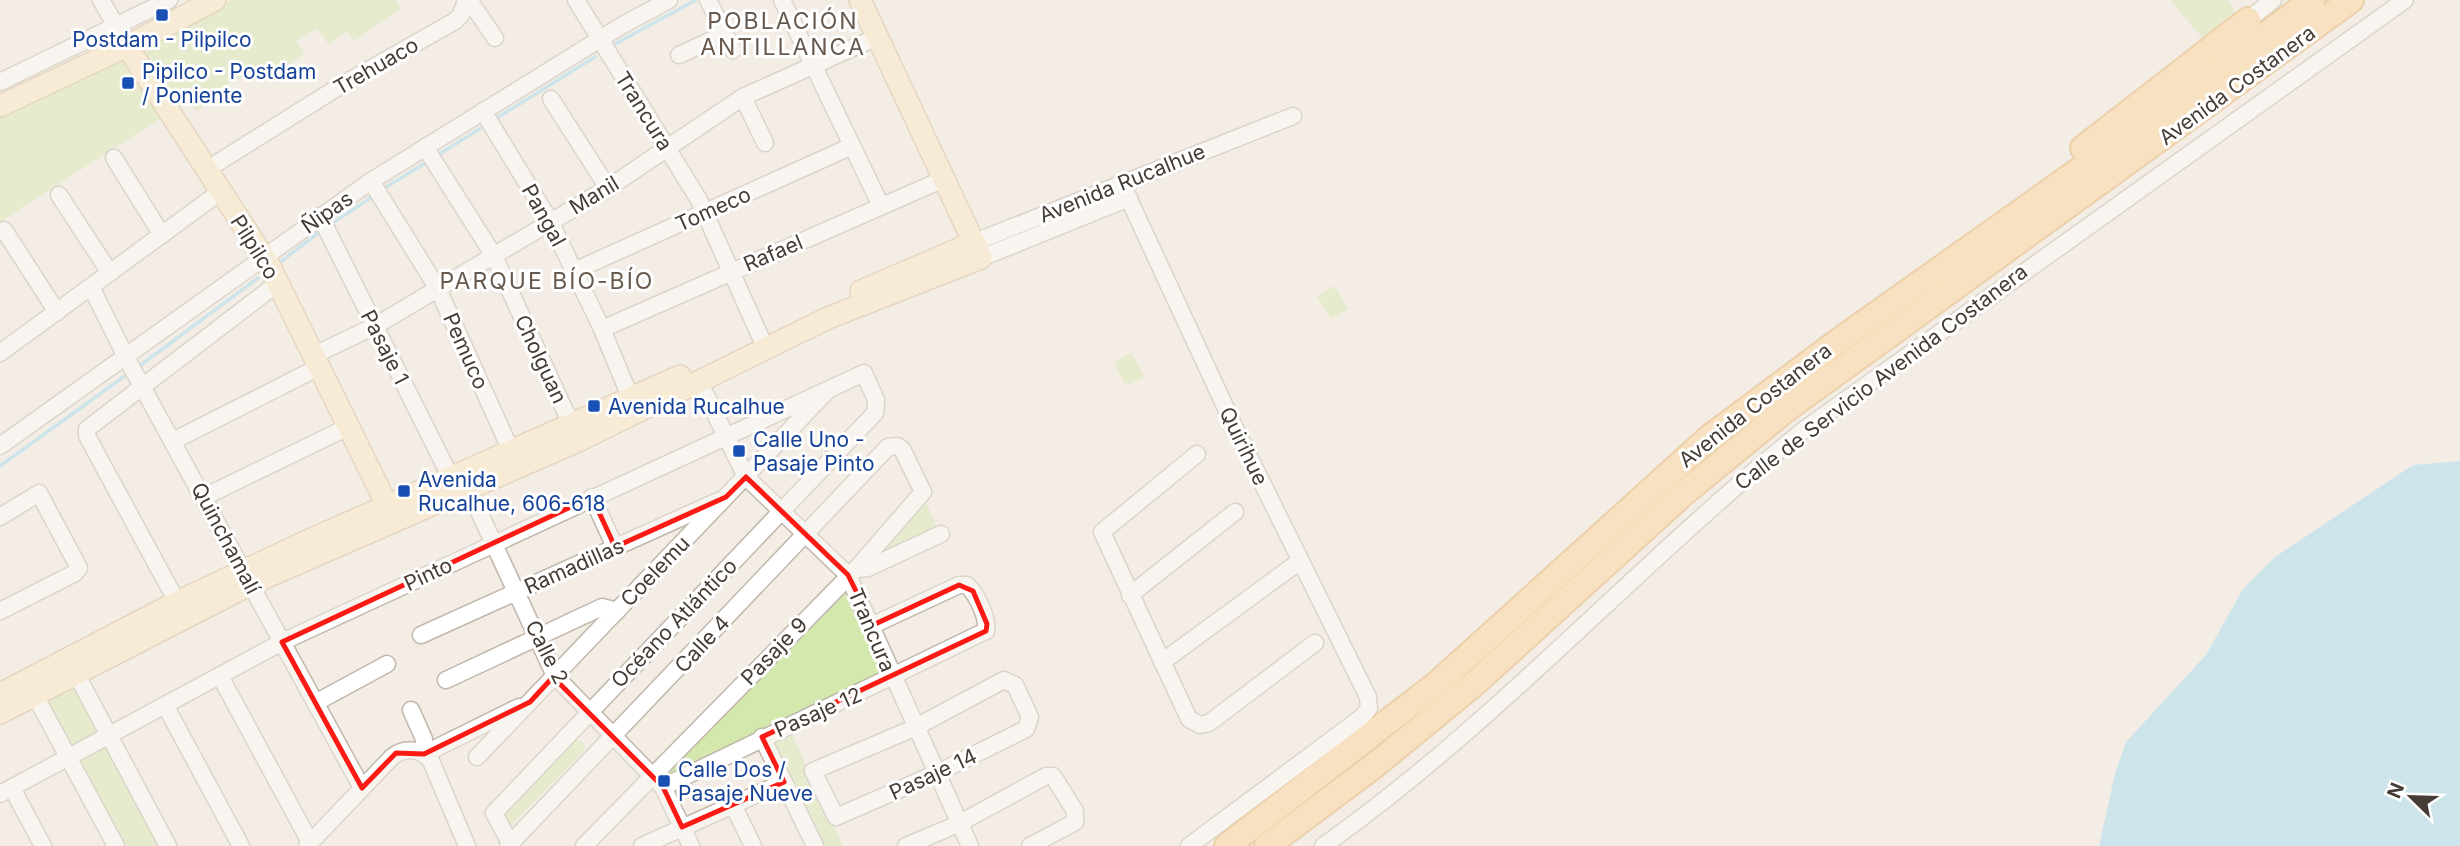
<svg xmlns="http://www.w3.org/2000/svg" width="2460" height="846" viewBox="0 0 2460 846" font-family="Inter,sans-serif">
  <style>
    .green { fill: #d4e8ad }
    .water { fill: #a1d9f0 }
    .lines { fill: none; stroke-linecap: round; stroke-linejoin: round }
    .stream { stroke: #a1d9f0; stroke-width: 3.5 }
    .street-casing { stroke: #c1b7ab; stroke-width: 19 }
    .secondary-casing { stroke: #d3bb95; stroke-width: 24 }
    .primary-casing { stroke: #e4ad62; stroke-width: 28 }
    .street { stroke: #fff; stroke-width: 16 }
    .secondary { stroke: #ffe9c3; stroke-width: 21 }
    .primary { stroke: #ffd392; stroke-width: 24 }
    .marked { fill: none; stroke: #fb1b14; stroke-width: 5; stroke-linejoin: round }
    .transit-dot { fill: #1a4fb4; stroke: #fff; stroke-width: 2.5 }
    .labels { text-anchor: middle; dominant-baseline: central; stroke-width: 6; stroke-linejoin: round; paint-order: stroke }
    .transit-label { font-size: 21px; fill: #164399; stroke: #fff; text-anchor: start }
    .street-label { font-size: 21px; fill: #453d35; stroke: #fff }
    .neighbourhood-label { font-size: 23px; letter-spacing: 2px; fill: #68594c; stroke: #fff }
  </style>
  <rect width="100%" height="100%" fill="#f3ede5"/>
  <!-- green -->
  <g class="green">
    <polygon points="231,0 395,0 401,9 354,41 347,31 329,45 317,28 296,40 304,54 276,72 269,63 217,90 213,99 196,111 189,100 0,222 0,117 147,49"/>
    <polygon points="2170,0 2228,0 2237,16 2205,41"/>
    <polygon points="1335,286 1348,309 1331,319 1317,296"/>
    <polygon points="1132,353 1144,377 1126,386 1114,362"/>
    <polygon points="925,500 938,530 883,552"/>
    <polygon points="842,587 882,672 666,782 656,779"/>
    <polygon points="77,682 101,735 68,749 43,701"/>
    <polygon points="789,728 843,846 820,846 771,737"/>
    <polygon points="572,737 585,744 582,753 509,827 503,813"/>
    <polygon points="103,743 109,745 164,846 121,846 77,764 78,757"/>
  </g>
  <!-- water -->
  <polygon class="water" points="2460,461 2460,846 2099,846 2115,774 2126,742 2206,655 2243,589 2275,557 2413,465"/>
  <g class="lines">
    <!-- stream -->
    <g class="stream">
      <polyline points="615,44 696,0"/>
      <polyline points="497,118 595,57"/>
      <polyline points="438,155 481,128"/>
      <polyline points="383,189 427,162"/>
      <polyline points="331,224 372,197"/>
      <polyline points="279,263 318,233"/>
      <polyline points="138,367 258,278"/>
      <polyline points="0,466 129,373"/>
    </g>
    <defs>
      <g id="street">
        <polyline points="101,0 121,35"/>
        <polyline points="469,0 495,38"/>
        <polyline points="576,0 699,200 761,338"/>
        <polyline points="708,0 733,50"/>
        <polyline points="782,0 881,206"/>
        <polyline points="2248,20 2273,0"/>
        <polyline points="679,55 725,34"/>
        <polyline points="0,82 169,0"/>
        <polyline points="743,97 765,143"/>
        <polyline points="551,99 608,188"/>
        <polyline points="483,111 550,221 602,329 631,399"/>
        <polyline points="425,147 494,256 572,426"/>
        <polyline points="114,158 162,235"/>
        <polyline points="206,170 340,86 455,21 461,15 466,0"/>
        <polyline points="371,181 438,289 512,453"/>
        <polyline points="1121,182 1235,428 1368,697 1369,708 1362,717 1189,846"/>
        <polyline points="59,195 110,273"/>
        <polyline points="320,216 451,478 468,488 555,676 663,787 691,846"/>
        <polyline points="4,230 57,312"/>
        <polyline points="975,242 1293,116"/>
        <polyline points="981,258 1129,198"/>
        <polyline points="574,271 852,146"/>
        <polyline points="91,287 127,359 362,788"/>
        <polyline points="602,329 946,178"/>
        <polyline points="0,353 220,192"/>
        <polyline points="312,356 375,326 608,188 743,97 877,37"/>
        <polyline points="700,383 746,477 848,575 970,846"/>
        <polyline points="173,441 319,367"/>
        <polyline points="0,446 371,181 621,26 669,0"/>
        <polyline points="1197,454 1102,532 1189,719 1200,725 1209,723 1315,643"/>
        <polyline points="204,497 348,427"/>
        <polyline points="592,497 615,547"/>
        <polyline points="0,517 39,493 79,568 75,573 0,611"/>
        <polyline points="856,569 868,568 941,534"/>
        <polyline points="1130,595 1235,512"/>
        <polyline points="177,602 87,436 87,429 278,283"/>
        <polyline points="421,635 718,501"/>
        <polyline points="1162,662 1300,561"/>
        <polyline points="72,666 168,846"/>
        <polyline points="220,676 310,842"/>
        <polyline points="446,680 602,607 617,611"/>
        <polygon points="1004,680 1015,685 1030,717 1026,729 935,774 836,817 813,771 914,728"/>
        <polyline points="31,688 116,846"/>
        <polyline points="315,703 387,664"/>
        <polyline points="165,705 241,846"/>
        <polyline points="411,710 424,739 424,754"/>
        <polyline points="762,737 815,846"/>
        <polyline points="424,754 519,707"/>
        <polyline points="477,757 827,391"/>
        <path d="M663,787L971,638L986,631C988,617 977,595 967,585H959L873,625"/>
        <polyline points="12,788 43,846"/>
        <polyline points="0,794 282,642 864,373 876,400 875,413 494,813 510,843"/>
        <polyline points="733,805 753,846"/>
        <path d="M307,846L392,757C405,747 420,748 431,761L467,846"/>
        <polyline points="508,846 888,447 897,446 902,449 923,492 856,569 584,846"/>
        <polyline points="642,846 784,782"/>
        <polyline points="906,846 958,824 1046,776 1053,776 1075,811 1075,822 1030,846"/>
        <path d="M1323,846C1497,723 1639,562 1805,429L2405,0"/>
      </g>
      <g id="secondary">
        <polyline points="127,46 270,267 387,505"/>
        <polyline points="0,106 127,46 215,0"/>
        <polyline points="861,291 975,242"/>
        <polyline points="0,694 177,602 305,542 680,376"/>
        <polyline points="0,713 251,584 578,441 828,318 981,258 860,0"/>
      </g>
      <g id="primary">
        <polyline points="2083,148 2248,20"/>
        <polyline points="1227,846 1439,682 1710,437 1833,345 2195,88 2312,0"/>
        <polyline points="1267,846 1374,766 1474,684 1684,493 1784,411 2351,0"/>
      </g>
    </defs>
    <!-- street casing -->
    <use href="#street" class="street-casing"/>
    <!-- secondary casing -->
    <use href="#secondary" class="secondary-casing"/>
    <!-- primary casing -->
    <use href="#primary" class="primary-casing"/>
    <!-- street -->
    <use href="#street" class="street"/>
    <!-- secondary -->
    <use href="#secondary" class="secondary"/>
    <!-- primary -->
    <use href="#primary" class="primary"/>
  </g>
  <!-- marked area -->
  <path d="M0 0H2460V846H0ZM746,477L848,575L873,625L959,585L973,591L987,624L986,631L762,737L784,782L682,827L663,787L553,677L530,702L424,754L396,753L362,788L282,642L592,497L615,547L726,497Z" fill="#f3ede5" fill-opacity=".55" fill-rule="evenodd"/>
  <path class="marked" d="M746,477L848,575L873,625L959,585L973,591L987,624L986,631L762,737L784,782L682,827L663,787L553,677L530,702L424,754L396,753L362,788L282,642L592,497L615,547L726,497Z"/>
  <!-- markers -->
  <g class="transit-dot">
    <rect x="155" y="8" width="14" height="14" rx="3.5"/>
    <rect x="121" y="76" width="14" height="14" rx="3.5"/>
    <rect x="587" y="399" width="14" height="14" rx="3.5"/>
    <rect x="732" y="444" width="14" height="14" rx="3.5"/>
    <rect x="397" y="484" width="14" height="14" rx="3.5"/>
    <rect x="657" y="774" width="14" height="14" rx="3.5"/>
  </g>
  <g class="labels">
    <!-- transit labels -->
    <g class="transit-label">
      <text x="162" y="39" text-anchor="middle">Postdam - Pilpilco</text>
      <text x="142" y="71">Pipilco - Postdam<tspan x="142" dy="24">/ Poniente</tspan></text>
      <text x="608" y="406">Avenida Rucalhue</text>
      <text x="753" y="439">Calle Uno -<tspan x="753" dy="24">Pasaje Pinto</tspan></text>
      <text x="418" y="479">Avenida<tspan x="418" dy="24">Rucalhue, 606-618</tspan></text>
      <text x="678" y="769">Calle Dos /<tspan x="678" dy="24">Pasaje Nueve</tspan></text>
    </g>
    <!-- street labels -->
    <g class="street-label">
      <text transform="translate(376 66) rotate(-30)">Trehuaco</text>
      <text transform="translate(2237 85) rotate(-36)">Avenida Costanera</text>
      <text transform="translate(644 111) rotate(58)">Trancura</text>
      <text transform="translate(1122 183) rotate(-22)">Avenida Rucalhue</text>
      <text transform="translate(594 195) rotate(-31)">Manil</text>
      <text transform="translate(713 209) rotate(-24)">Tomeco</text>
      <text transform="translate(327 212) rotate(-35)">Ñipas</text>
      <text transform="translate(544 215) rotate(61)">Pangal</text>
      <text transform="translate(255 247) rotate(58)">Pilpilco</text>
      <text transform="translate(773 253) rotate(-23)">Rafael</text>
      <text transform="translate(385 347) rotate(63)">Pasaje 1</text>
      <text transform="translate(466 351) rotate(66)">Pemuco</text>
      <text transform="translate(541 359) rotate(65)">Cholguan</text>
      <text transform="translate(1881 377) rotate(-37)">Calle de Servicio Avenida Costanera</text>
      <text transform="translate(1755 405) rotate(-38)">Avenida Costanera</text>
      <text transform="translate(1244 446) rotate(64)">Quirihue</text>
      <text transform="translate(226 538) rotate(62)">Quinchamalí</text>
      <text transform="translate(574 566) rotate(-24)">Ramadillas</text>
      <text transform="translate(655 571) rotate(-46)">Coelemu</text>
      <text transform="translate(428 574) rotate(-25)">Pinto</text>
      <text transform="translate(674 623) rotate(-46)">Océano Atlántico</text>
      <text transform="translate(872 630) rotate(67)">Trancura</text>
      <text transform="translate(702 644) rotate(-47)">Calle 4</text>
      <text transform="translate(774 651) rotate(-46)">Pasaje 9</text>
      <text transform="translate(547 652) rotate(63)">Calle 2</text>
      <text transform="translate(818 712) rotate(-24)">Pasaje 12</text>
      <text transform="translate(933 774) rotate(-25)">Pasaje 14</text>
    </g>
    <!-- neighbourhood labels -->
    <g class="neighbourhood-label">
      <text x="783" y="21">POBLACIÓN<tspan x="783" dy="26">ANTILLANCA</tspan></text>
      <text x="547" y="281">PARQUE BÍO-BÍO</text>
    </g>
  </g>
  <!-- north arrow -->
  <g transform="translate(2411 797) rotate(293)" stroke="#ffffff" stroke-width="5" paint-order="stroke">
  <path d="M0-5L12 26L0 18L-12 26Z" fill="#453d35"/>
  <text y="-10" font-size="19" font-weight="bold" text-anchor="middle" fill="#453d35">N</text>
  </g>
</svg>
